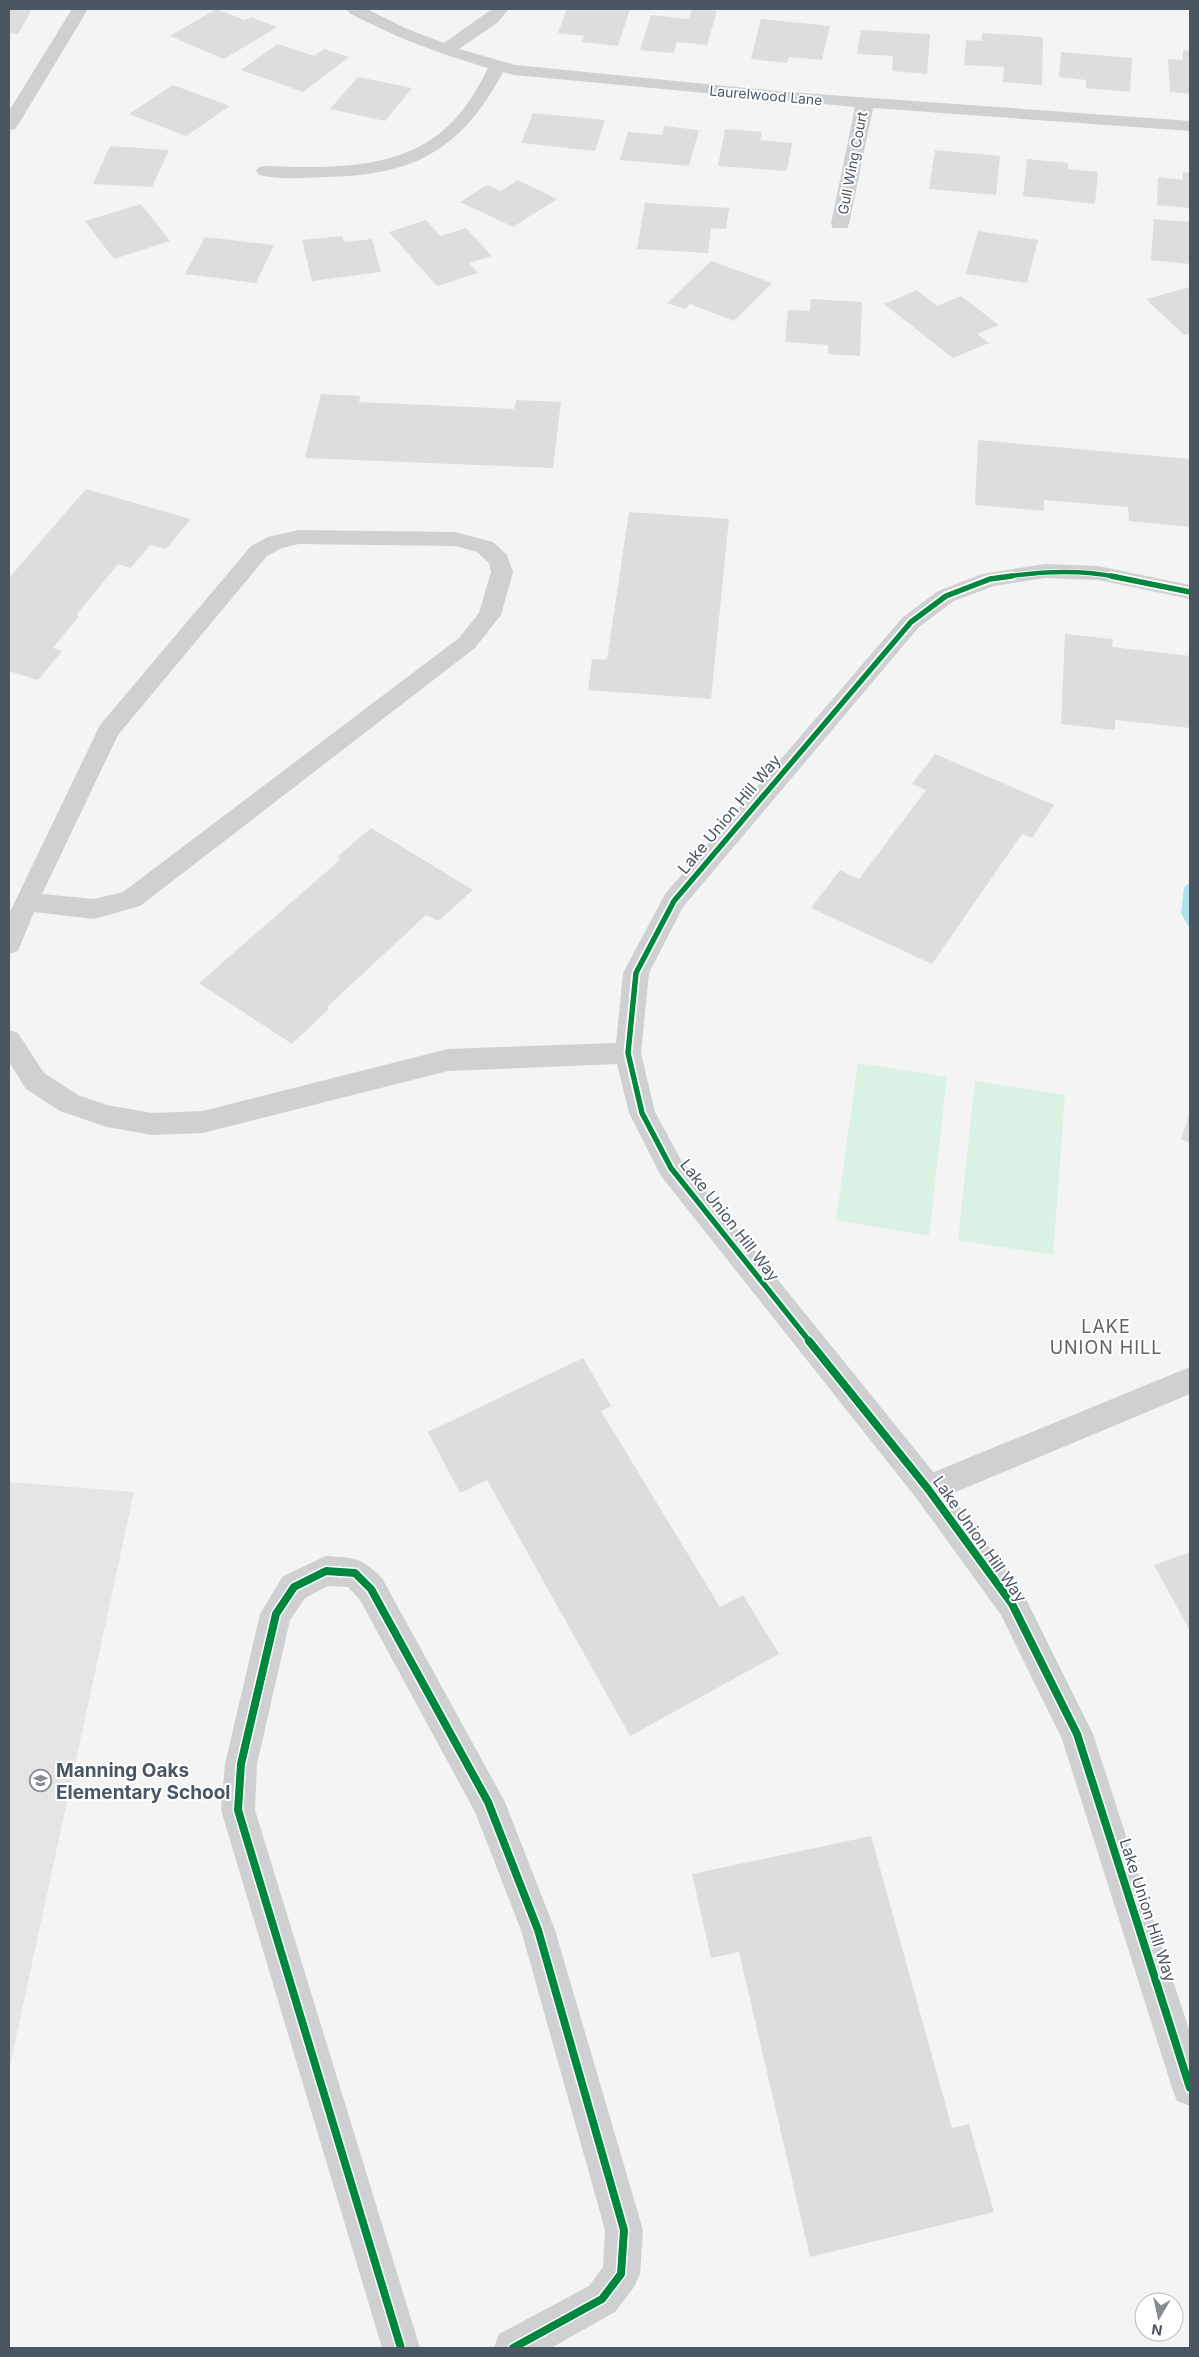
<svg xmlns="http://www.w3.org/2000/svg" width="1199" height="2357" viewBox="0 0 1199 2357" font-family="Inter,sans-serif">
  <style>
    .education { fill: #e6e5e6 }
    .green { fill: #d9f2e3 }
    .water { fill: #aee2f0 }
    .building { fill: #ddddde }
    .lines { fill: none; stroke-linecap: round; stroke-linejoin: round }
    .service { fill: #ced0d2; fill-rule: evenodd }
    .minor { fill: #ced0d2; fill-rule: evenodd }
    .cycleway-far2-casing { stroke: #fff; stroke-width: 6 }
    .cycleway-far1-casing { stroke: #fff; stroke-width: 9 }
    .cycleway-casing { stroke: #fff; stroke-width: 11 }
    .cycleway-far2 { stroke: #00873e; stroke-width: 4.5 }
    .cycleway-far1 { stroke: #00873e; stroke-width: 5.5 }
    .cycleway { stroke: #00873e; stroke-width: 8 }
    .labels { text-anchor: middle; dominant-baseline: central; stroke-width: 4; stroke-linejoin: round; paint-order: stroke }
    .far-street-label { font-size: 14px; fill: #4a5661; stroke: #fff }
    .street-label { font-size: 16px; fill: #4a5661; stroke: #fff }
    .neighbourhood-label { font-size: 18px; letter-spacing: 1px; fill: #5f6368; stroke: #fff }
    .near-poi-label { font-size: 19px; font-weight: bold; fill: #4a5661; stroke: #fff; text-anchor: start }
  </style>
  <rect width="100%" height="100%" fill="#f4f4f4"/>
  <!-- education -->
  <polygon class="education" points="9,1482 134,1492 9,2070"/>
  <!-- green -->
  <g class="green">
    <polygon points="858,1063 947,1077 929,1236 836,1220"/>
    <polygon points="975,1081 1065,1095 1053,1255 958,1240"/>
  </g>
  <!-- water -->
  <polygon class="water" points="1190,882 1190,929 1181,913 1184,888"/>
  <!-- building -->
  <g class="building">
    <polygon points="9,9 32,9 18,34 9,33"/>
    <polygon points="216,9 245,20 251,17 277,27 224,59 170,36"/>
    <polygon points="567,9 630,9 618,46 582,42 584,36 558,33"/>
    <polygon points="692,9 717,11 707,45 677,42 674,53 640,50 651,15 689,19"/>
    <polygon points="761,19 830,26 822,60 789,57 787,63 751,59"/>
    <polygon points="861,30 930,34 927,74 892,71 893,56 857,54"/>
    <polygon points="982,33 1043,37 1042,85 1003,82 1004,67 964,65 966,40 982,41"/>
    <polygon points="278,44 314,56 324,49 349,57 303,92 241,70"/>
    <polygon points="1183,50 1190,51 1190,94 1170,92 1168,59 1183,60"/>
    <polygon points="1061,52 1132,58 1130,92 1086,88 1086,80 1059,77"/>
    <polygon points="358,77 412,88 385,121 330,109"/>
    <polygon points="173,85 230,106 186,136 129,114"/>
    <polygon points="533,113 605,120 595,151 521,143"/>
    <polygon points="664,126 699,130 689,166 620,160 628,132 662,135"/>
    <polygon points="725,129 762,132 760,140 792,143 787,171 718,166"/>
    <polygon points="110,146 169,150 152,187 93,184"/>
    <polygon points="935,150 1000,156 996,195 929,189"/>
    <polygon points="1027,159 1068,163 1068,169 1098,172 1095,204 1023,196"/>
    <polygon points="1183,172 1190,173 1190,208 1157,205 1158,177 1183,180"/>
    <polygon points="518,180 557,199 513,227 460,202 487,185 501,191"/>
    <polygon points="645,203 729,208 726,229 711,228 708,253 637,249"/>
    <polygon points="141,204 170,241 114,259 85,221"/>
    <polygon points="1154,219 1190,222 1190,264 1151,260"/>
    <polygon points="426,220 440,236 466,228 492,256 469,263 478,273 437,286 389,232"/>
    <polygon points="978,231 1038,240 1027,283 966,274"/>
    <polygon points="342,236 344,242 372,239 381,272 312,281 302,240"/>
    <polygon points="205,237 274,245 256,283 185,274"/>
    <polygon points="711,261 772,283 734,321 690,304 685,309 667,303"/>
    <polygon points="1190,287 1190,334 1184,335 1146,299"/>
    <polygon points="917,290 937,306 961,296 999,325 977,334 989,343 953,358 884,304"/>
    <polygon points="811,299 862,302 860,356 828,354 828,345 785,342 788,310 810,311"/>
    <polygon points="321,394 360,396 359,402 514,409 516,400 561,402 553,468 305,458"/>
    <polygon points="978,440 1190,459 1190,527 1129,521 1128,507 1044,500 1044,511 975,505"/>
    <polygon points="86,489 191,519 166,549 150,545 131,568 118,564 76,615 79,616 53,648 62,651 38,680 9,671 9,578"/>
    <polygon points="629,512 729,519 711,699 588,690 592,659 607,660"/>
    <polygon points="1065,634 1113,639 1112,647 1190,656 1190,728 1115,720 1115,730 1061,724"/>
    <polygon points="935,754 1054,805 1032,838 1022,834 932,964 811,908 840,870 859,879 926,790 912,784"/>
    <polygon points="371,828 473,890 438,921 426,915 327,1007 329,1009 292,1044 199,983 340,860 337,857"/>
    <polygon points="1190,1113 1190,1143 1181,1139"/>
    <polygon points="583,1358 611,1406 601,1411 720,1607 743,1595 779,1654 630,1736 487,1480 460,1493 428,1432"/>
    <polygon points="1190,1552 1190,1631 1154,1565"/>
    <polygon points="871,1836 952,2128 969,2124 994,2212 810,2257 739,1952 711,1958 692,1874"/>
  </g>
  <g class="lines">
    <!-- service -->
    <polygon class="service" points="1190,1367 1190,1394 939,1499 928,1503 917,1499 913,1489 917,1479"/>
    <!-- minor -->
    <g class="minor">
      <polygon points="72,9 88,9 18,125 15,129 9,130 9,111"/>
      <path d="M347,9H367L405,28L444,43L492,9H509L497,23L459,49L515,65L788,92L1190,121V131L873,108L849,224L847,228H833L831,224L855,107L514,75L503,72C461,151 413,176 323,177C303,178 279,180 259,175L256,171L259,167L265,166C330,168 407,172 455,119C469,104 479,86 488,68C437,53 397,38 349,13Z"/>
      <path d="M299,530L455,532L493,542L507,555L513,572L501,615L475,648L140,906L94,919L34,912L18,951L9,954V914L100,725L251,546L268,537ZM299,544L455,546L477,552L489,563L491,572L479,613L459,638L123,892L94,899L42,894L118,735L267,556L282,548Z"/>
      <polygon points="1045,564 1098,566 1190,585 1190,599 1098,580 1045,578 994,586 954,601 919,627 683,907 649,973 641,1053 655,1112 681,1160 939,1479 1023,1593 1093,1734 1190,2033 1190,2106 1177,2101 1172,2088 1062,1739 1001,1615 917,1499 661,1176 629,1113 617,1064 448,1071 203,1133 152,1135 107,1127 60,1111 26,1089 9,1062 9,1030 18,1033 44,1073 78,1095 107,1105 152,1113 203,1111 448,1049 616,1043 623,973 665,894 903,617 938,591 982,574"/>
      <path d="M326,1556C356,1558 360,1557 382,1578L505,1802L555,1930L643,2230L640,2274L634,2287L615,2312L551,2348H494L499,2334L589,2286L603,2267L605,2230L521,1930L475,1812L360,1600L348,1587L328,1586L305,1598L290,1620L257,1764L255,1810L420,2348H382L221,1810L225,1764L260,1614L283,1576Z"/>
    </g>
    <defs>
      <path id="cycleway-far2" d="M1004,577C1042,571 1079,569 1117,577"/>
      <g id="cycleway-far1">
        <polyline points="1111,576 1190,592"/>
        <polyline points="810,1342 671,1168 642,1113 628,1053 636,973 674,901 911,622 946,596 990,579 1012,576"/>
      </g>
      <g id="cycleway">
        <polyline points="809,1341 928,1489 1012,1604 1077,1734 1190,2088"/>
        <polyline points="401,2348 238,1810 241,1764 276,1614 294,1587 326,1571 355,1573 371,1589 488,1802 538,1930 624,2230 621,2274 602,2299 513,2348"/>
      </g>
    </defs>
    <!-- cycleway-far2 casing -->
    <use href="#cycleway-far2" class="cycleway-far2-casing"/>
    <!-- cycleway-far1 casing -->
    <use href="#cycleway-far1" class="cycleway-far1-casing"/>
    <!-- cycleway casing -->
    <use href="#cycleway" class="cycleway-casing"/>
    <!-- cycleway-far2 -->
    <use href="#cycleway-far2" class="cycleway-far2"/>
    <!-- cycleway-far1 -->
    <use href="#cycleway-far1" class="cycleway-far1"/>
    <!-- cycleway -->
    <use href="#cycleway" class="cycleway"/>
  </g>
  <!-- icons -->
  <defs>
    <symbol id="school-ring" viewBox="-11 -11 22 22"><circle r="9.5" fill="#fff" stroke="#868d94" stroke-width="1.5"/><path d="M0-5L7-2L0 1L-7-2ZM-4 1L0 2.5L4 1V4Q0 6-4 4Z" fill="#868d94"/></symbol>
  </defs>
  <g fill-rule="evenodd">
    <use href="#school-ring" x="28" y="1768" width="25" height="25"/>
  </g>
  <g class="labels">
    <!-- far-street labels -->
    <g class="far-street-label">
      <text transform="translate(766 95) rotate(5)">Laurelwood Lane</text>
      <text transform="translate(852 163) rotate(-79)">Gull Wing Court</text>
    </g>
    <!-- street labels -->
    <g class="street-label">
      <text transform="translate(729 814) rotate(-50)">Lake Union Hill Way</text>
      <text transform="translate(730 1220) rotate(52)">Lake Union Hill Way</text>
      <text transform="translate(980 1539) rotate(55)">Lake Union Hill Way</text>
      <text transform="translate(1148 1910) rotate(72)">Lake Union Hill Way</text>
    </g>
    <!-- neighbourhood labels -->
    <g class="neighbourhood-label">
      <text x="1106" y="1326">LAKE<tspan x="1106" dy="21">UNION HILL</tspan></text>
    </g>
    <!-- near-poi labels -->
    <g class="near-poi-label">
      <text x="56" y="1770">Manning Oaks<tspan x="56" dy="22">Elementary School</tspan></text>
    </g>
  </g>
  <!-- border -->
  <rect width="1199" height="2357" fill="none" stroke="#4a5661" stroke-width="20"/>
  <!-- north arrow -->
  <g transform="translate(1159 2317) rotate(189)"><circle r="24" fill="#ffffff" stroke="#b7bbc0"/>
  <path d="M0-4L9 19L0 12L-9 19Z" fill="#868d94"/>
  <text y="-8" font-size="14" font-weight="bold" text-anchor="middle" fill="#4a5661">N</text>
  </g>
</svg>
